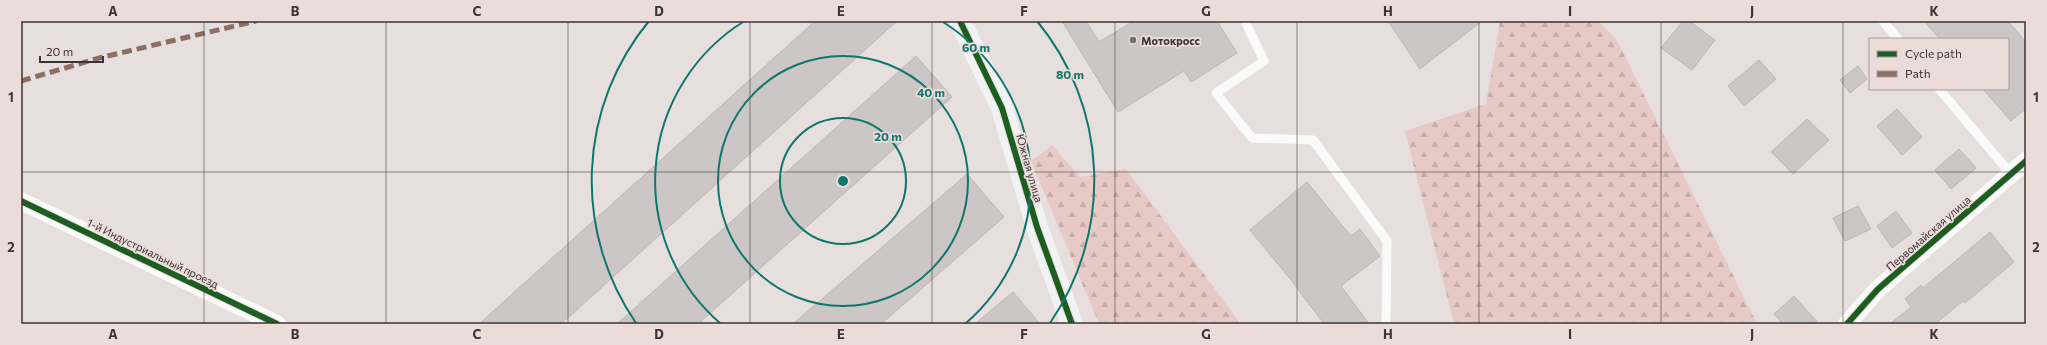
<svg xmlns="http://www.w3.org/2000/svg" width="2047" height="345" viewBox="0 0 2047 345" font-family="Commissioner,sans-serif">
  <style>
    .forest { fill: url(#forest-firs) }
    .building { fill: #cdc6c6; stroke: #bdb6b5 }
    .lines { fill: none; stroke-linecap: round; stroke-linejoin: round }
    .lane { stroke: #fbfafa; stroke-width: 9 }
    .street { stroke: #fbfafa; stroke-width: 18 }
    .secondary { stroke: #f0f2f4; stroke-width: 22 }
    .quiet { stroke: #8d6e63; stroke-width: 5; stroke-dasharray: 10 5; stroke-linecap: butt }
    .cycleway-casing { stroke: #ebdcda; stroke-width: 8 }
    .cycleway { stroke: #1b5e20; stroke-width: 6 }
    .grid { fill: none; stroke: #3b3534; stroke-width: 1; stroke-opacity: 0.55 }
    .ring { fill: none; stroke: #0f766e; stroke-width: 2 }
    .poi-dot { fill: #777070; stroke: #ebdcda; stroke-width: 1.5 }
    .labels { text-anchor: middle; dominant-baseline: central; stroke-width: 3.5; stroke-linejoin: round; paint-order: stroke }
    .poi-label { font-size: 11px; font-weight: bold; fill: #3b3534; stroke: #ebdcda; text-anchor: start }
    .street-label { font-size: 11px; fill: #3b3534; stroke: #ebdcda }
    .centre { fill: #0f766e; stroke: #ebdcda; stroke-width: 2 }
    .ring-label { font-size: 12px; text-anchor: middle; font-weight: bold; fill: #0f766e; stroke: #ebdcda; stroke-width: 3.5; stroke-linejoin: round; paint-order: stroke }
    .neatline { fill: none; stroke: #3b3534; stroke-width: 1.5 }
    .grid-label { font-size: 13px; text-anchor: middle; font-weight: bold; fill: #3b3534 }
  </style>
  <defs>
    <pattern id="forest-firs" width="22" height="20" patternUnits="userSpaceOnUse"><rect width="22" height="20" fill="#e7cac5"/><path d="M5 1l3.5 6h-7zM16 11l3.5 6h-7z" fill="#c7aeaa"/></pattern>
  </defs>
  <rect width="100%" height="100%" fill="#e7dfde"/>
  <!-- forest -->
  <g class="forest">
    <polygon points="1500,21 1599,21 1618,42 1757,324 1454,324 1405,131 1486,104"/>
    <polygon points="1052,145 1080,177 1126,169 1241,324 1099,324 1031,161"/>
  </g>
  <!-- building -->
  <g class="building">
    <polygon points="815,21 897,21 561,324 479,324"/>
    <polygon points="1062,21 1086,21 1099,42 1134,21 1217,21 1237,53 1191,82 1184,71 1118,112"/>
    <polygon points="1388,21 1482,21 1420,69"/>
    <polygon points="1683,21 1689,21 1715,40 1692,70 1661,48"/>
    <polygon points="1924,21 2008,21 2026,42 2026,108 2011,121 1983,89 2008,89 2008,39 1940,39"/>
    <polygon points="916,56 952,97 698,324 617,324"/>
    <polygon points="1759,60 1776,79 1744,106 1728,86"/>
    <polygon points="1858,66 1867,79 1850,93 1840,80"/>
    <polygon points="1897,109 1922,137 1902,155 1877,126"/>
    <polygon points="1807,119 1829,140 1793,174 1771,152"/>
    <polygon points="1959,149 1976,168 1951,189 1935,170"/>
    <polygon points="967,174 1004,217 881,324 793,324"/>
    <polygon points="1307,182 1351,236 1360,229 1380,256 1341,286 1369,324 1324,324 1291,280 1250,230"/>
    <polygon points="1858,206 1871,229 1845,241 1833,218"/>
    <polygon points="1896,211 1912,233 1892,248 1877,226"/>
    <polygon points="1990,232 2014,262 1965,303 1963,301 1935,324 1890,324 1911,307 1905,299 1921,285 1923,288"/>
    <polygon points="1013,292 1040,324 975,324"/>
    <polygon points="1794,296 1819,324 1783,324 1774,314"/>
  </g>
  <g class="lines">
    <!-- lane -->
    <g class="lane">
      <polyline points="1245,21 1264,61 1216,93 1252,138 1313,140 1387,241 1386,324"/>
      <polyline points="1883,21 1898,39"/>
      <polyline points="1939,89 2011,174"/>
    </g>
    <!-- street -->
    <g class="street">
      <polyline points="21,201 277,324"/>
      <polyline points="1847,324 1878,289 2026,161"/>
    </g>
    <!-- secondary -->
    <polyline class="secondary" points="960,21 1002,108 1037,227 1072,324"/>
    <!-- quiet -->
    <polyline class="quiet" points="21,81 99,58 256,21"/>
    <defs>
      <g id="cycleway">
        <polyline points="960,21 1002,108 1037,227 1072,324"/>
        <polyline points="21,201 277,324"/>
        <polyline points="1847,324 1878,289 2026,161"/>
      </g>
    </defs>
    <!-- cycleway casing -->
    <use href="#cycleway" class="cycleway-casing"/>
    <!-- cycleway -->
    <use href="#cycleway" class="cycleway"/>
  </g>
  <!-- grid -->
  <path class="grid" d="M204,21V324M386,21V324M568,21V324M750,21V324M932,21V324M1115,21V324M1297,21V324M1479,21V324M1661,21V324M1843,21V324M21,172H2026"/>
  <!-- distance rings -->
  <g class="ring">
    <circle cx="843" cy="181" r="63"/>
    <circle cx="843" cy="181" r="125"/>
    <path d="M721 324A188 188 0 0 1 743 22M943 22A188 188 0 0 1 965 324"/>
    <path d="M636 323A251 251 0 0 1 649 21M1037 21A251 251 0 0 1 1050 323"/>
  </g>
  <!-- markers -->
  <circle class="poi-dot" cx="1133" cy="40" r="4"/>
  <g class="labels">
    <!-- poi labels -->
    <g class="poi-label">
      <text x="1141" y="40">Мотокросс</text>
    </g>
    <!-- street labels -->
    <g class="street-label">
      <text transform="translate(1030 168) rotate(74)">Южная улица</text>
      <text transform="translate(1928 233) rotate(-41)">Первомайская улица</text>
      <text transform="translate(153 253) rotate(26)">1-й Индустриальный проезд</text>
    </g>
  </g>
  <circle cx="843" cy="181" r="6" class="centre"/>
  <g class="ring-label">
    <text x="976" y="52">60 m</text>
    <text x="1070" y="79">80 m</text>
    <text x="931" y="97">40 m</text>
    <text x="888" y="141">20 m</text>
  </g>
  <!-- border -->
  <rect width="2047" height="345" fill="none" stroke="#ebdcda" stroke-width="44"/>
  <!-- legend -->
  <rect x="1869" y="38" width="140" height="52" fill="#ebdcda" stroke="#a59998"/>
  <rect x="1877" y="51" width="20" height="6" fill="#1b5e20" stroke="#a59998"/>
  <text x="1905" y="58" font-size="12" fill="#3b3534">Cycle path</text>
  <rect x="1877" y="71" width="20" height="6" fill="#8d6e63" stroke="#a59998"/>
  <text x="1905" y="78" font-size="12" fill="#3b3534">Path</text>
  <!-- scale -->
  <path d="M40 56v6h63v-6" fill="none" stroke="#3b3534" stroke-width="2"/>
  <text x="46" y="56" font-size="12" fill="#3b3534" stroke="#ebdcda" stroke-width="3" paint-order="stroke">20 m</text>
  <rect x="22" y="22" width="2003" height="301" class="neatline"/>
  <g class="grid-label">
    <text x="113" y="16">A</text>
    <text x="295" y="16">B</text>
    <text x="477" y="16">C</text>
    <text x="659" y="16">D</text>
    <text x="841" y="16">E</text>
    <text x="1024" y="16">F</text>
    <text x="1206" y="16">G</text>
    <text x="1388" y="16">H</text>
    <text x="1570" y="16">I</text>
    <text x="1752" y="16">J</text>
    <text x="1934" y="16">K</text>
    <text x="11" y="102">1</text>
    <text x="2036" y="102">1</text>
    <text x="11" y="252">2</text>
    <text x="2036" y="252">2</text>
    <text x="113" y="339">A</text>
    <text x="295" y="339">B</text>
    <text x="477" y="339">C</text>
    <text x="659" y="339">D</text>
    <text x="841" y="339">E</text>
    <text x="1024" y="339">F</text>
    <text x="1206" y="339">G</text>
    <text x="1388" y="339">H</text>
    <text x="1570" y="339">I</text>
    <text x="1752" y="339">J</text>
    <text x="1934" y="339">K</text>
  </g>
</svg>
